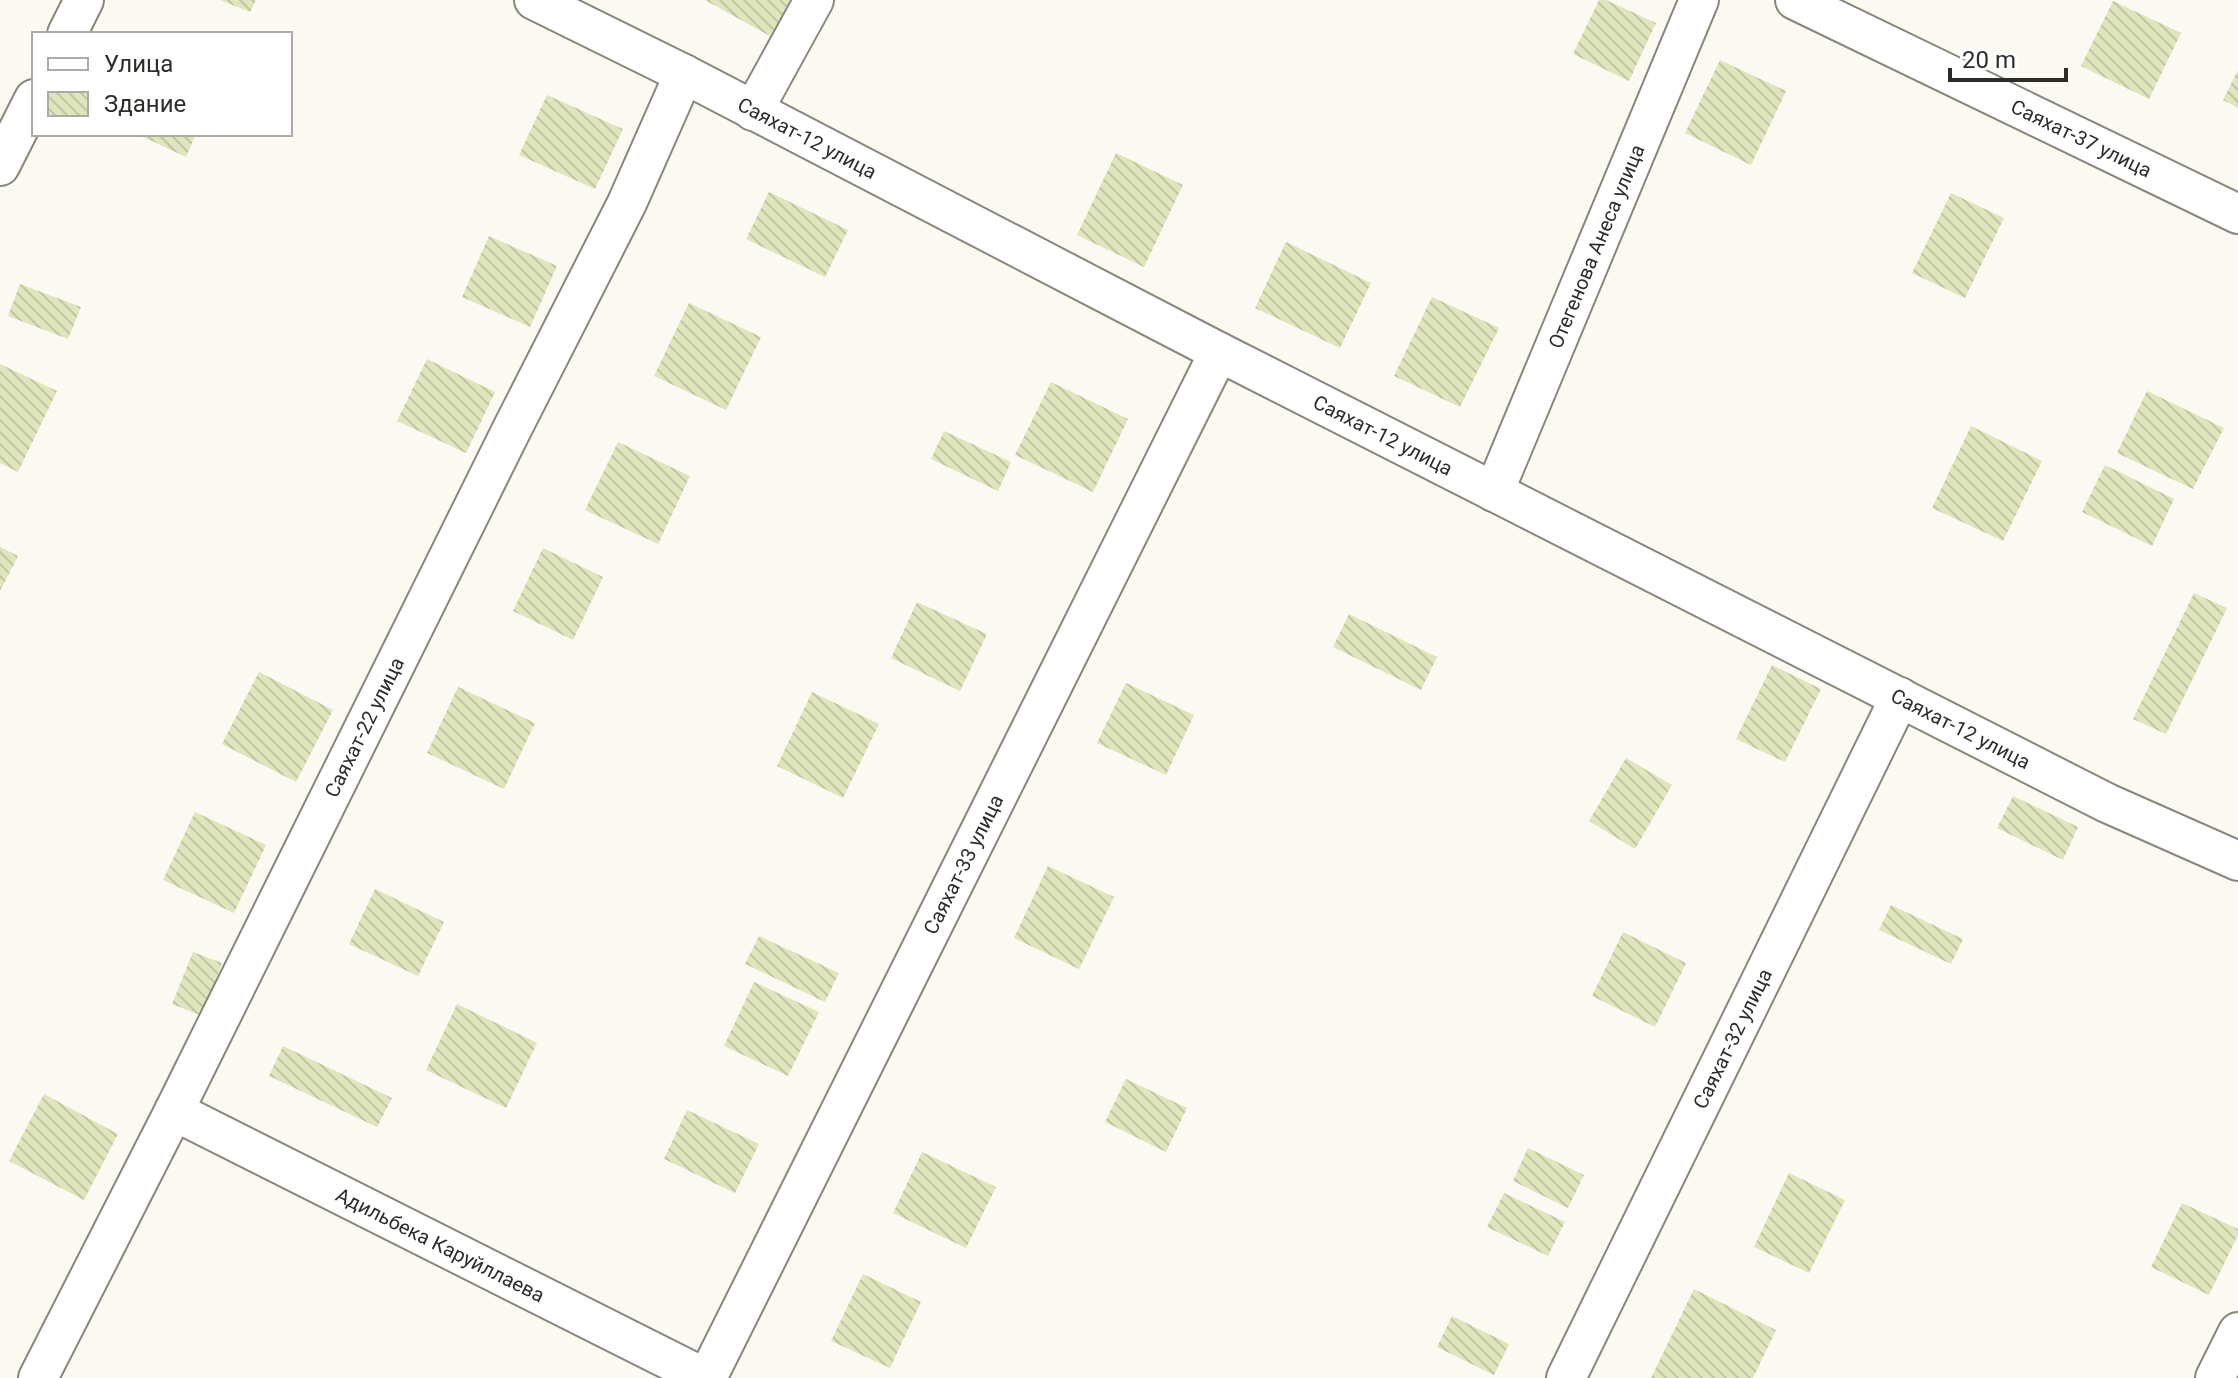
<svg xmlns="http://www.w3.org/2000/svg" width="2238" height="1378" viewBox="0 0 2238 1378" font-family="Roboto,sans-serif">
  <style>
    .building { fill: url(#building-back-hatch) }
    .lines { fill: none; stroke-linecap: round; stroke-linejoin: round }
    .street-casing { stroke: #88867f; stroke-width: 42 }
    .street { stroke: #fff; stroke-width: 38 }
    .labels { text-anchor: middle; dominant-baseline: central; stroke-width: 8; stroke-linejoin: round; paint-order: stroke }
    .street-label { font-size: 20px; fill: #2d2c29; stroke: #fff }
  </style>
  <defs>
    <pattern id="building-back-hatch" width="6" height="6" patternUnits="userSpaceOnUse" patternTransform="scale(2)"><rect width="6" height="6" fill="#dfe5bc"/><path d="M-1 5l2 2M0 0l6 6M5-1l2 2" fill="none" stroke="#c0c5a2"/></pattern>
  </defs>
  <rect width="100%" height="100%" fill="#fbf9f1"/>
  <!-- building -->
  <g class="building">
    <polygon points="220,0 256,0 250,12"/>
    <polygon points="705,0 790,0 770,36"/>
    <polygon points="1599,0 1606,0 1656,23 1629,81 1573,54"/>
    <polygon points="2113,1 2181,33 2149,99 2081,66"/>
    <polygon points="1720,60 1786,91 1751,165 1685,133"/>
    <polygon points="2238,70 2238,108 2223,100"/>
    <polygon points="547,95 623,129 595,189 519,155"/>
    <polygon points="137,134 196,134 186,157"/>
    <polygon points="1116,153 1183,185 1144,267 1077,235"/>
    <polygon points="769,192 848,230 825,277 746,239"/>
    <polygon points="1951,193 2004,218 1965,298 1912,273"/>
    <polygon points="489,236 557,266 530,327 462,297"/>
    <polygon points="1286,242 1371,283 1340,348 1255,308"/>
    <polygon points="20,284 81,307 68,339 8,316"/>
    <polygon points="1432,297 1499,328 1460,407 1394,376"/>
    <polygon points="689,303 761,337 726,410 654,376"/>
    <polygon points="427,359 495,392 466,453 397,421"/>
    <polygon points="0,364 57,391 18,472 0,463"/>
    <polygon points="1051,382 1128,419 1093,492 1015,455"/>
    <polygon points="2147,391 2224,428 2193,489 2117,453"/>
    <polygon points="1971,426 2042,461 2003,541 1932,508"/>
    <polygon points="944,431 1011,462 998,491 931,459"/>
    <polygon points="618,442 690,476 658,544 585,510"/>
    <polygon points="2105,465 2174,499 2152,546 2082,512"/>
    <polygon points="0,547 18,556 0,591"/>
    <polygon points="543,548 603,577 573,640 513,611"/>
    <polygon points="2194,593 2227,608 2166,734 2133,719"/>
    <polygon points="917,602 987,634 960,691 891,658"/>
    <polygon points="1349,614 1437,657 1421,690 1333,647"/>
    <polygon points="1772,665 1821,689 1785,762 1736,739"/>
    <polygon points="259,672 333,710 296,782 222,744"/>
    <polygon points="1126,683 1194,715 1166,775 1097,743"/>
    <polygon points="458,687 535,723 504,789 427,753"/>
    <polygon points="812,692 879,724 843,798 777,766"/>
    <polygon points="1626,758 1672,785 1635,849 1589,821"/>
    <polygon points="2013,796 2078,827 2063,860 1997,828"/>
    <polygon points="195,812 266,845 234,913 163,880"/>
    <polygon points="1048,866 1114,897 1079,969 1014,938"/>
    <polygon points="375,889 444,922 418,976 349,944"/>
    <polygon points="1891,905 1963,939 1951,964 1879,930"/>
    <polygon points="1623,932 1686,963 1655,1027 1592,996"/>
    <polygon points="759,936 839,973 825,1002 745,964"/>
    <polygon points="193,952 222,963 202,1016 172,1004"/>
    <polygon points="754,982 819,1012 788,1076 724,1046"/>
    <polygon points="457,1004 537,1043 506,1108 426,1070"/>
    <polygon points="283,1046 392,1098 377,1127 269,1076"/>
    <polygon points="1126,1079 1187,1108 1166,1152 1105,1122"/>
    <polygon points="44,1094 118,1134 84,1200 9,1161"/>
    <polygon points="687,1110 759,1144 735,1193 664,1159"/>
    <polygon points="1528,1148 1584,1175 1568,1208 1513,1181"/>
    <polygon points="922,1152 996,1187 966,1248 893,1213"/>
    <polygon points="1789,1173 1845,1200 1809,1273 1754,1247"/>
    <polygon points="1504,1193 1565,1222 1548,1256 1487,1227"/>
    <polygon points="2182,1203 2238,1229 2238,1235 2209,1295 2151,1267"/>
    <polygon points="863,1274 921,1302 890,1368 831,1341"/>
    <polygon points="1694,1289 1776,1330 1753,1378 1651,1378"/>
    <polygon points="1452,1316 1509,1344 1494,1375 1437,1347"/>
  </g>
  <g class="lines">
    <defs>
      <g id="street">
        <path id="s1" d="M534,0L684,74L1219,352L2107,803L2238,861"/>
        <path id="s2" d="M1795,0L2238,214"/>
        <polyline points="67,34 84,0"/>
        <polyline points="753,111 814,0"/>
        <polyline points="0,166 34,99"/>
        <path id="s3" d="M1494,492L1699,0"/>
        <path id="s4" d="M174,1111L705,1378"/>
        <path id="s5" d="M38,1378L174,1111L512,429L627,203L684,74"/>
        <path id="s6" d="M707,1378L1219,352"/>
        <path id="s7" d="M1566,1378L1900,697"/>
        <polyline points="2215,1378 2238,1332"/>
      </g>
    </defs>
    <!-- street casing -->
    <use href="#street" class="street-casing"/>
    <!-- street -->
    <use href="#street" class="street"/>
  </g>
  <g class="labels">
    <!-- street labels -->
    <g class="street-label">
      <text stroke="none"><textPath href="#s2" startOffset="318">Саяхат-37 улица</textPath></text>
      <text stroke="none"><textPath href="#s1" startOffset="306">Саяхат-12 улица</textPath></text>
      <text stroke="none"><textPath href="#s3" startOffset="266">Отегенова Анеса улица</textPath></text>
      <text stroke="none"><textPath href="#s1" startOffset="954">Саяхат-12 улица</textPath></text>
      <text stroke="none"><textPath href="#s5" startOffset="728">Саяхат-22 улица</textPath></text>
      <text stroke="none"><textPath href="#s1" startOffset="1602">Саяхат-12 улица</textPath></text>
      <text stroke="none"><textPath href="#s6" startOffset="574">Саяхат-33 улица</textPath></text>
      <text stroke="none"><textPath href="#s7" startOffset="378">Саяхат-32 улица</textPath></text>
      <text stroke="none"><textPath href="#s4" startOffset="298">Адильбека Каруйллаева</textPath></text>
    </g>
  </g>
  <!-- legend -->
  <rect x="32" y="32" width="260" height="104" fill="#ffffff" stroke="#ababa9" stroke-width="2"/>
  <rect x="48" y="58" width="40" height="12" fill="#ffffff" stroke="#ababa9" stroke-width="2"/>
  <text x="104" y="72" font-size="24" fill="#2d2c29">Улица</text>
  <rect x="48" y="92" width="40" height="24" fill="url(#building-back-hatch)" stroke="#ababa9" stroke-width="2"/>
  <text x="104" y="112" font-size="24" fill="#2d2c29">Здание</text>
  <!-- scale -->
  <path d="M1950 68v12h116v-12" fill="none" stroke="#2d2c29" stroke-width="4"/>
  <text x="1962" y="68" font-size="24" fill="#2d2c29" stroke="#ffffff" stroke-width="6" paint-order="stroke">20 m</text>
</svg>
